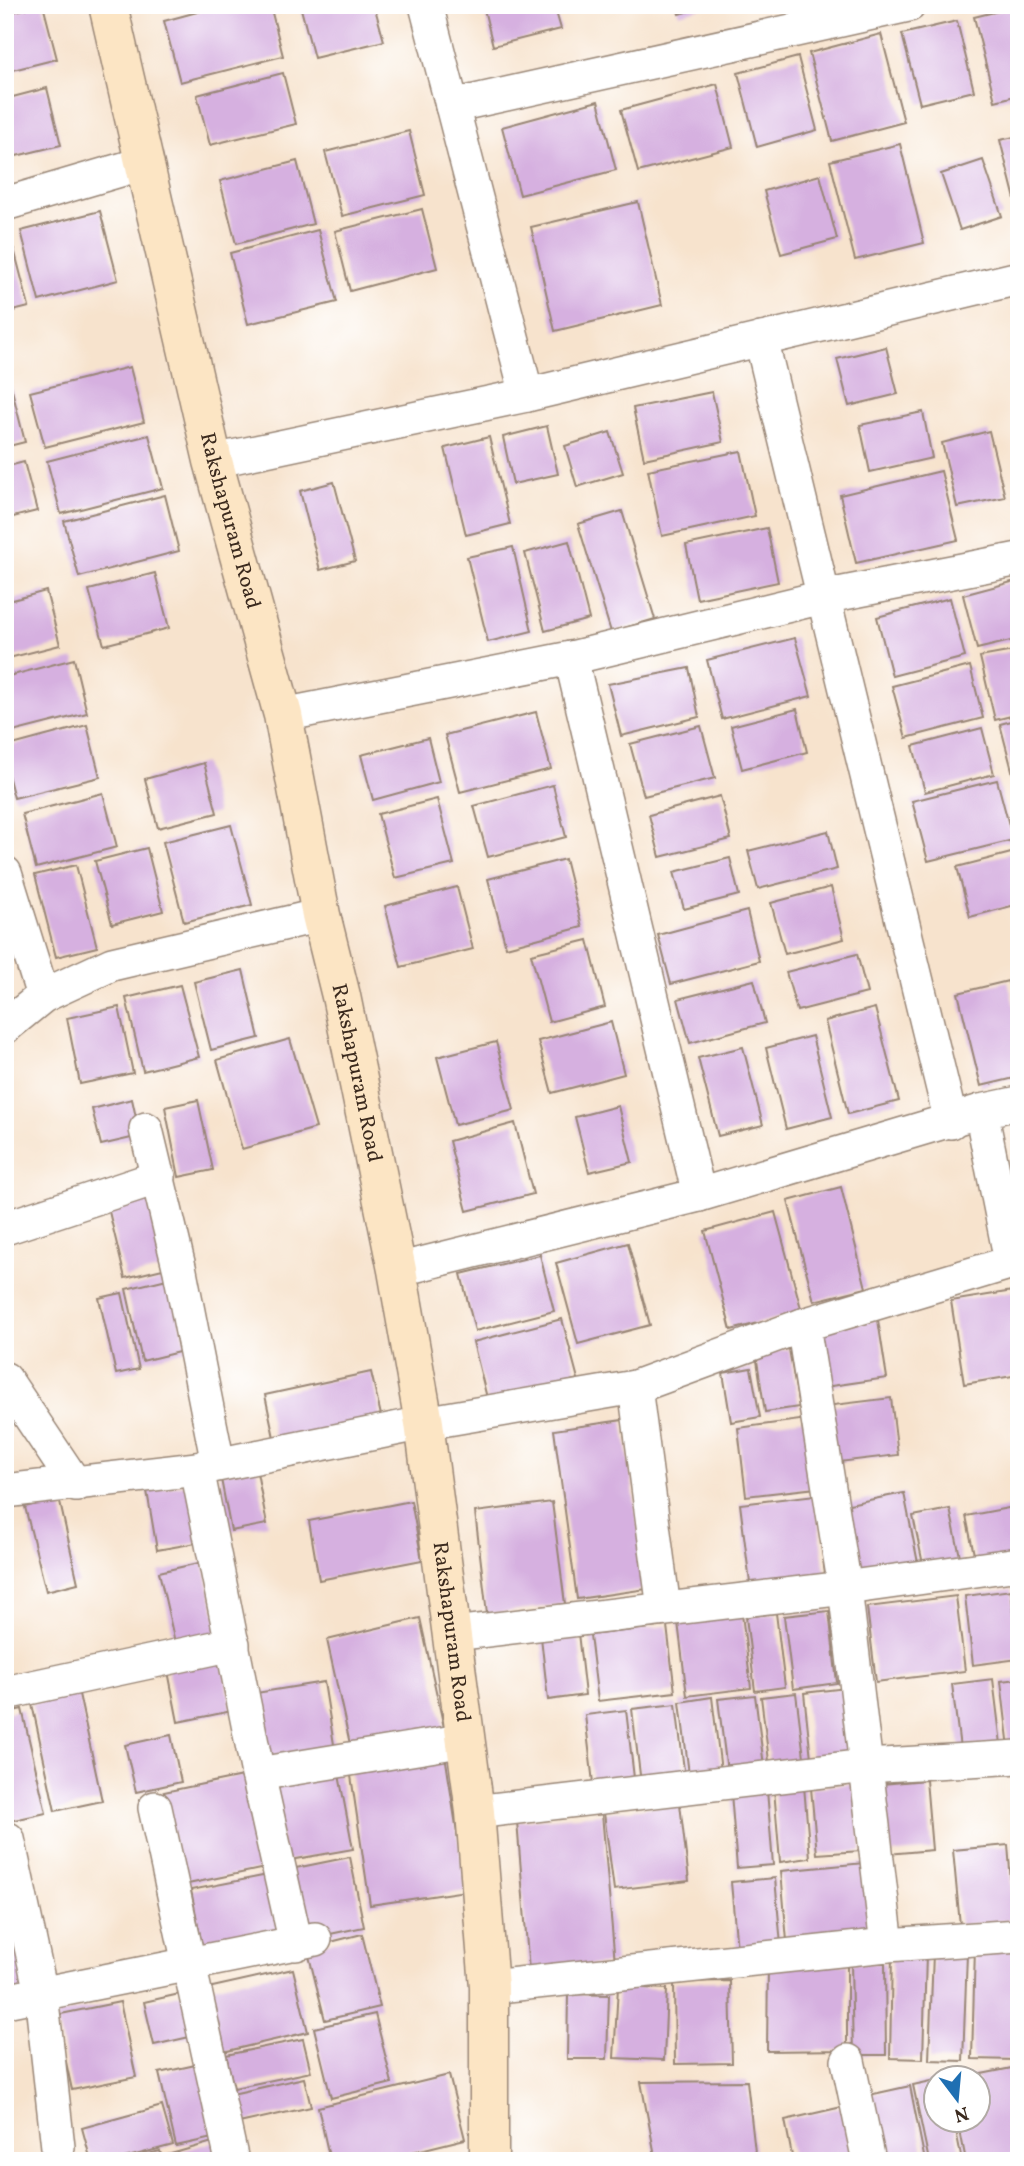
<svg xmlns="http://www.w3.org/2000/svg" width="1024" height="2166" viewBox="0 0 1024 2166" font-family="Vollkorn,serif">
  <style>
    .building { fill: #d6b0e0 }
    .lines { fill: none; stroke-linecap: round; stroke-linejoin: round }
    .street-casing { stroke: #998676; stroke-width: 36 }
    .secondary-casing { stroke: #998676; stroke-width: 41 }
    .street { stroke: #fff; stroke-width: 33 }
    .secondary { stroke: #fce5c4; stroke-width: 38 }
    .labels { text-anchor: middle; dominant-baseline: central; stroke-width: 5; stroke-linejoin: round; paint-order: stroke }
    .street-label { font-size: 21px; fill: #3b2a1e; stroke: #fff }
  </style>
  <rect width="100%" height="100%" fill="#fff"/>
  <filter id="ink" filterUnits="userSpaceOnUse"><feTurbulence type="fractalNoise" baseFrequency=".0143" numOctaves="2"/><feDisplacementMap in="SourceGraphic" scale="14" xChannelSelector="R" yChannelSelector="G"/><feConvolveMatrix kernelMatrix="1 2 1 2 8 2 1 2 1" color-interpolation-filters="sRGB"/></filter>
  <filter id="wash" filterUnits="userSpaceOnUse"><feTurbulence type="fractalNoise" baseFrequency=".00686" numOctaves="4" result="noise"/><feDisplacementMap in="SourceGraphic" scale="28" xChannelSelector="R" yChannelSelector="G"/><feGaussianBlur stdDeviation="1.57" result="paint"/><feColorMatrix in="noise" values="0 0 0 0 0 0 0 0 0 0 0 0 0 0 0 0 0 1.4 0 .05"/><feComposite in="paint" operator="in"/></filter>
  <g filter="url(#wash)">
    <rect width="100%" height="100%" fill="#f7e3cd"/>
    <g id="blocks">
      <!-- building -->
      <g class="building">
        <polygon points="39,5 43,5 57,59 5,72 5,14"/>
        <polygon points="223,5 270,5 283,56 180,82 164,21"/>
        <polygon points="300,5 374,5 384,41 314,58"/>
        <polygon points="483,5 554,5 561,29 493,46"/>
        <polygon points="676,5 708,5 708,6 679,14"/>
        <polygon points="1019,6 1019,95 995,101 974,17"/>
        <polygon points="957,21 974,91 920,104 902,34"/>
        <polygon points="881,34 904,122 832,141 809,53"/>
        <polygon points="798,57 817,130 757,147 738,73"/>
        <polygon points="283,73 296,124 210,145 197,95"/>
        <polygon points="717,84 733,147 638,172 621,110"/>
        <polygon points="47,88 61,145 12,157 5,131 5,99"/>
        <polygon points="598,101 616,170 520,195 502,127"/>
        <polygon points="409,131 425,195 342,216 325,152"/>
        <polygon points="1019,136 1019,211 1018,211 1000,140"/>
        <polygon points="900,144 924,243 855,260 830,161"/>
        <polygon points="983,160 1002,216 960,230 941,174"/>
        <polygon points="297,161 313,224 236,244 220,181"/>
        <polygon points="820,175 837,239 781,254 764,191"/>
        <polygon points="638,202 662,305 555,331 531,227"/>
        <polygon points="422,209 437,268 350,291 335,231"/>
        <polygon points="100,211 118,280 39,301 21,231"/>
        <polygon points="318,230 337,302 248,324 230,253"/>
        <polygon points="14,249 29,307 5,313 5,251"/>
        <polygon points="886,347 898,394 849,406 837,359"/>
        <polygon points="130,367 144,422 45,447 30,392"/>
        <polygon points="11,386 25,442 5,447 5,388"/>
        <polygon points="712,392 723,442 644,459 633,408"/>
        <polygon points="923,412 932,458 870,472 860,425"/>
        <polygon points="547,426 558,474 513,484 503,437"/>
        <polygon points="989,431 1005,497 957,507 942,443"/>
        <polygon points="610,432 623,473 577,487 565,446"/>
        <polygon points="149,435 163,488 61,514 47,461"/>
        <polygon points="489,437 510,524 466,535 445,448"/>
        <polygon points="741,451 755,516 662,536 648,470"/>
        <polygon points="24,462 37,511 5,519 5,467"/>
        <polygon points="941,471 958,540 856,563 840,495"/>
        <polygon points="334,482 355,561 320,570 300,491"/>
        <polygon points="165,495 179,551 79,577 64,521"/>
        <polygon points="622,511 655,619 611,632 578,524"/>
        <polygon points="767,528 778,582 697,599 686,545"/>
        <polygon points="569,541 589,619 545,631 525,553"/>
        <polygon points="513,547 532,631 488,642 467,557"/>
        <polygon points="155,573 169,628 104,645 89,590"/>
        <polygon points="1019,580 1019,639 977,649 963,595"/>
        <polygon points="46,591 60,645 5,659 5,602"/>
        <polygon points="950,598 965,657 892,676 877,617"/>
        <polygon points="795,638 811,696 722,719 707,660"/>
        <polygon points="1019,650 1019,714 995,720 980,657"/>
        <polygon points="74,659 87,713 5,734 5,677"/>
        <polygon points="970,666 983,718 906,738 892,686"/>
        <polygon points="689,668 699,717 621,736 608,684"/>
        <polygon points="797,709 807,752 742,769 731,726"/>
        <polygon points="536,712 551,769 460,792 445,735"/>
        <polygon points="1019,719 1019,773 1013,774 1000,724"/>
        <polygon points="87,725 100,777 14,798 5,763 5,747"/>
        <polygon points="701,726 715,778 644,796 630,744"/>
        <polygon points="982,728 994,774 925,792 913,746"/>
        <polygon points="428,738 439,782 373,800 361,755"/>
        <polygon points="204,763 217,813 158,828 145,779"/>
        <polygon points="997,780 1013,840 928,861 912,801"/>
        <polygon points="553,785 566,837 488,857 474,806"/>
        <polygon points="103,793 117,847 36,868 22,814"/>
        <polygon points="720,796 731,839 660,857 649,815"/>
        <polygon points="437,799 454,864 395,878 378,814"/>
        <polygon points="231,825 252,905 184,922 163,842"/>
        <polygon points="828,831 837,869 758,889 748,851"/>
        <polygon points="147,848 163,911 112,924 95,861"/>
        <polygon points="1015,852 1019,869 1019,904 970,917 957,867"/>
        <polygon points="730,858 739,895 684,909 674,872"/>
        <polygon points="565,859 582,927 506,947 488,879"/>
        <polygon points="76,865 97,947 56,957 35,875"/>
        <polygon points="457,887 473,949 401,967 385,906"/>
        <polygon points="831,887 844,939 785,954 771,903"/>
        <polygon points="747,911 759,961 671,984 658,935"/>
        <polygon points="588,940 605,1007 549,1022 531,954"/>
        <polygon points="857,954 867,993 797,1011 786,972"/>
        <polygon points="243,970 259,1038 211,1050 194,982"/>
        <polygon points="754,980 765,1023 690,1043 678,999"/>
        <polygon points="1008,981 1019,1026 1019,1077 981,1086 958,993"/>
        <polygon points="180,985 199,1057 143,1071 126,998"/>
        <polygon points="119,1007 133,1073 80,1084 67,1018"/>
        <polygon points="875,1008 899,1101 848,1114 825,1021"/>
        <polygon points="611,1022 624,1074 552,1093 538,1041"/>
        <polygon points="812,1036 832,1117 786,1129 766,1048"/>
        <polygon points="290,1039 316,1128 242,1149 217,1060"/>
        <polygon points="496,1042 514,1110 455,1125 437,1057"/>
        <polygon points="743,1047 763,1125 718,1136 698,1058"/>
        <polygon points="132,1099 140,1136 101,1145 92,1109"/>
        <polygon points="198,1100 213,1170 179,1177 165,1107"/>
        <polygon points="618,1106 632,1162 589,1172 575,1117"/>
        <polygon points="515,1123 533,1194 467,1211 449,1141"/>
        <polygon points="841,1187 866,1288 814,1301 788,1201"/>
        <polygon points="151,1188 171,1267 125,1278 106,1199"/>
        <polygon points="775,1212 802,1312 731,1330 705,1231"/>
        <polygon points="628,1243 650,1325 578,1344 556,1263"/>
        <polygon points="540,1255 554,1311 475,1331 461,1274"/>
        <polygon points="171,1278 187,1350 142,1361 126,1289"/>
        <polygon points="1019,1290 1019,1375 964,1384 951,1301"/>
        <polygon points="122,1293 139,1369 116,1374 99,1298"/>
        <polygon points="562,1319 578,1379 488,1402 473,1342"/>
        <polygon points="878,1320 887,1378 824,1387 815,1330"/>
        <polygon points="789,1349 799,1407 765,1412 756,1354"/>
        <polygon points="751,1368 760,1417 731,1422 723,1373"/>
        <polygon points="371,1372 383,1424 276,1447 265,1395"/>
        <polygon points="891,1398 898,1455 831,1463 825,1406"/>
        <polygon points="807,1419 816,1488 746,1496 738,1428"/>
        <polygon points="623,1420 647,1589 577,1599 554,1430"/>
        <polygon points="256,1467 267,1524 231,1531 220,1474"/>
        <polygon points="192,1484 202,1542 157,1550 147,1491"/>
        <polygon points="904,1493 918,1563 858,1575 844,1505"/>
        <polygon points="815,1495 826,1582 751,1591 740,1504"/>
        <polygon points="59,1498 78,1583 46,1591 25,1507"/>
        <polygon points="411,1501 422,1560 319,1580 309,1521"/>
        <polygon points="552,1502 565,1604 487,1614 475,1512"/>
        <polygon points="1019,1506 1019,1556 976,1564 966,1516"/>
        <polygon points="950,1509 961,1561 924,1569 913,1516"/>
        <polygon points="203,1562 221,1638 176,1647 159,1572"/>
        <polygon points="1011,1590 1019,1659 973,1665 965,1596"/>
        <polygon points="956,1596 965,1671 876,1682 867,1607"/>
        <polygon points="829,1611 837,1683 793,1689 784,1616"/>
        <polygon points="776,1613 785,1687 755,1691 746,1617"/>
        <polygon points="742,1614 751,1688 687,1696 678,1622"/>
        <polygon points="420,1618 445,1732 352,1753 327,1640"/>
        <polygon points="667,1626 675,1692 598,1701 590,1635"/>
        <polygon points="578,1633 585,1695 548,1700 541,1637"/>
        <polygon points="221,1655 232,1711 178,1722 167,1666"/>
        <polygon points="993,1679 1001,1744 960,1748 952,1684"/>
        <polygon points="1019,1679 1019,1747 1009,1748 1001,1681"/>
        <polygon points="324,1682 336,1757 262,1769 250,1694"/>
        <polygon points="846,1688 854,1753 811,1758 804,1693"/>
        <polygon points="796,1693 805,1765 770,1769 761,1697"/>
        <polygon points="79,1694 102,1801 55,1811 32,1704"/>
        <polygon points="755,1695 764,1766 727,1771 718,1699"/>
        <polygon points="712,1697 721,1771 689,1774 680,1702"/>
        <polygon points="676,1704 685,1778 641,1783 632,1709"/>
        <polygon points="22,1709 46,1813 5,1822 5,1713"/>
        <polygon points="626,1710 634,1778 593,1783 585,1715"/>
        <polygon points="171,1735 181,1782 136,1792 125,1745"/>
        <polygon points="444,1748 466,1891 370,1905 349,1762"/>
        <polygon points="337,1764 353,1849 285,1861 270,1776"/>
        <polygon points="247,1775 265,1868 183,1885 164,1792"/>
        <polygon points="926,1780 932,1850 888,1854 882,1784"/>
        <polygon points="855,1783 861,1851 817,1854 811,1788"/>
        <polygon points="804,1786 810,1858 780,1862 774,1789"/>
        <polygon points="767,1790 773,1865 737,1868 731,1793"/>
        <polygon points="680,1804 689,1881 614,1890 604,1813"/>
        <polygon points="602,1814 615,1963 529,1971 517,1821"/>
        <polygon points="1019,1844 1019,1883 1017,1883 1014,1845"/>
        <polygon points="1008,1845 1014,1920 960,1925 953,1850"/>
        <polygon points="350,1857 364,1927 301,1940 286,1870"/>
        <polygon points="864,1863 870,1934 787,1941 781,1871"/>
        <polygon points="273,1874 286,1939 204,1955 191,1890"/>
        <polygon points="775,1878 781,1945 737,1950 731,1882"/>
        <polygon points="11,1921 28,1989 5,1995 5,1923"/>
        <polygon points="362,1934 380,2007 325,2020 307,1948"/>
        <polygon points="975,1947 1019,1948 1016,2060 972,2059"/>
        <polygon points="933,1953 967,1954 963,2061 929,2060"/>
        <polygon points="892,1954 926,1954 923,2059 890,2058"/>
        <polygon points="851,1963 885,1963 886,2055 853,2055"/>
        <polygon points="768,1964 847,1964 847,2050 767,2051"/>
        <polygon points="293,1969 308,2032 223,2052 208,1988"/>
        <polygon points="730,1981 732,2063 675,2064 674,1982"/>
        <polygon points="618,1987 667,1989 664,2060 614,2058"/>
        <polygon points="184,1993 194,2036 154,2045 144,2002"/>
        <polygon points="568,1994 609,1995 607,2059 567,2059"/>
        <polygon points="120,2002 136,2077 72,2090 56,2015"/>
        <polygon points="375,2014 392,2083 331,2098 314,2028"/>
        <polygon points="303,2039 311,2072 234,2088 226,2055"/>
        <polygon points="200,2064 217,2137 176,2146 159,2073"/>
        <polygon points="1017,2067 1019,2154 986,2161 966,2161 958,2120 978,2120 978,2078 966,2077"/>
        <polygon points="449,2075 465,2139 376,2161 330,2161 318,2107"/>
        <polygon points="304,2078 311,2107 239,2123 232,2094"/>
        <polygon points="936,2080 936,2120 954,2120 962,2161 929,2161 913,2085"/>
        <polygon points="747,2081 756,2161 656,2161 641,2082"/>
        <polygon points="910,2086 925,2161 883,2161 869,2095"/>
        <polygon points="162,2106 173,2145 113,2161 91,2161 82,2128"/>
        <polygon points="842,2107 853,2161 793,2161 785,2120"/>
        <polygon points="216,2141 222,2161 165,2161 164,2156"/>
        <polygon points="160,2151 163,2161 126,2161 126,2160"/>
      </g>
    </g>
  </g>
  <g filter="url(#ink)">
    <use href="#blocks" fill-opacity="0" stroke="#998676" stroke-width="2"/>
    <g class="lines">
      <defs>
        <g id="street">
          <polyline points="426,5 527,395"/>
          <polyline points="452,106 909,5"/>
          <polyline points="5,204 144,163"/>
          <polyline points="761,339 951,1122"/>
          <polyline points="213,461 527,395 1019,278"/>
          <polyline points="283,715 571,658 823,597 1019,559"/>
          <polyline points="5,873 43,996"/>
          <polyline points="5,1027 43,996 112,964 321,915"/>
          <polyline points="981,1111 1011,1261"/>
          <polyline points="146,1129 180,1271 218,1464"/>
          <polyline points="699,1195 981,1111 1019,1103"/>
          <polyline points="5,1228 159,1177"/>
          <polyline points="397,1270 699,1195 571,658"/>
          <polyline points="803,1325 845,1588 887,1945"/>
          <polyline points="5,1379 76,1485"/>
          <polyline points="635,1387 664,1609"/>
          <polyline points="197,1469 258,1774 296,1944"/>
          <polyline points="5,1491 197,1469 424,1423 635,1387 803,1325 1019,1260"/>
          <polyline points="453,1634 845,1588 1019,1564"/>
          <polyline points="5,1693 233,1644"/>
          <polyline points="258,1774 466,1740"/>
          <polyline points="155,1808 232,2161"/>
          <polyline points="475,1812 866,1766 1019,1757"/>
          <polyline points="8,1839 41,1993 58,2147"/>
          <polyline points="489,1987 887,1945 1019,1936"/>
          <polyline points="5,2001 315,1939"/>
          <polyline points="848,2061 869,2161"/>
        </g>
        <g id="secondary">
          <path id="s1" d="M108,5L213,461L283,715L321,915L341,996L397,1270L424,1423L475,1812L489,1987V2161"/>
        </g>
      </defs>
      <!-- street casing -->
      <use href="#street" class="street-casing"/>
      <!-- secondary casing -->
      <use href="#secondary" class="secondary-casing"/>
      <!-- street -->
      <use href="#street" class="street"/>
      <!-- secondary -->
      <use href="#secondary" class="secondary"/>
    </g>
  </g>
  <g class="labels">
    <!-- street labels -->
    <g class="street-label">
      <text stroke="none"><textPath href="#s1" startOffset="530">Rakshapuram Road</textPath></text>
      <text stroke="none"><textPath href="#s1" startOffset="1097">Rakshapuram Road</textPath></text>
      <text stroke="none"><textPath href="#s1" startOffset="1664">Rakshapuram Road</textPath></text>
    </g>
  </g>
  <!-- margin -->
  <rect width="1024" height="2166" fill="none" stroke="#fff" stroke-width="28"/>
  <!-- north arrow -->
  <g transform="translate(957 2099) rotate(164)"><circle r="33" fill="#ffffff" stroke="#b1aaa5" stroke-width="2"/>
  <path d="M0-5L12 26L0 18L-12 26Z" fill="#1f6fb2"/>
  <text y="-10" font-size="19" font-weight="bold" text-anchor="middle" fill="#3b2a1e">N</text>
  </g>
</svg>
